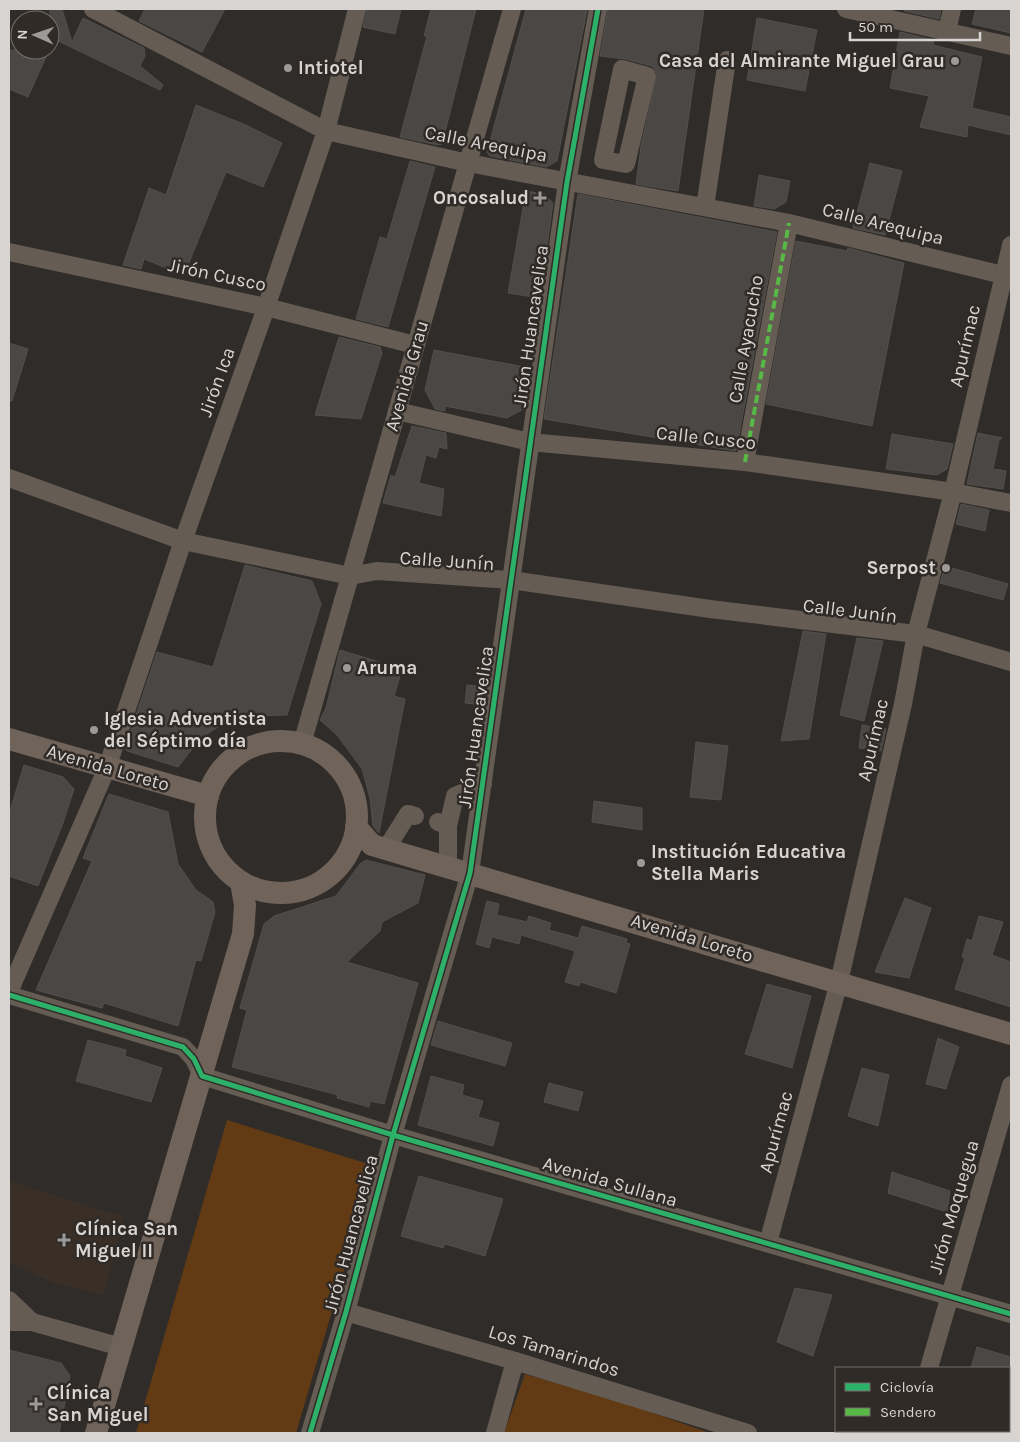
<svg xmlns="http://www.w3.org/2000/svg" width="1020" height="1442" viewBox="0 0 1020 1442" font-family="Karla,sans-serif">
  <style>
    .built { fill: #392f27 }
    .green { fill: #623b15 }
    .building { fill: #4a4745; stroke: #524f4d }
    .lines { fill: none; stroke-linecap: round; stroke-linejoin: round }
    .minor { stroke: #655c54; stroke-width: 18 }
    .major { stroke: #70635a; stroke-width: 22 }
    .quiet { stroke: #58b947; stroke-width: 4; stroke-dasharray: 8 4; stroke-linecap: butt }
    .cycleway-casing { stroke: #312b27; stroke-width: 8 }
    .cycleway { stroke: #2db169; stroke-width: 5 }
    .poi-dot { fill: #9d9997; stroke: #312b27; stroke-width: 2 }
    .labels { text-anchor: middle; dominant-baseline: central; stroke-width: 5; stroke-linejoin: round; paint-order: stroke }
    .poi-label { font-size: 19px; font-weight: bold; fill: #d8d4d2; stroke: #312b27; text-anchor: start }
    .street-label { font-size: 19px; fill: #d8d4d2; stroke: #312b27 }
  </style>
  <rect width="100%" height="100%" fill="#2f2c29"/>
  <!-- built -->
  <polygon class="built" points="9,1181 124,1217 104,1295 56,1284 9,1263"/>
  <!-- green -->
  <g class="green">
    <polygon points="227,1120 375,1166 296,1433 136,1433"/>
    <polygon points="525,1374 624,1403 710,1433 504,1433"/>
  </g>
  <!-- building -->
  <g class="building">
    <polygon points="50,9 62,9 72,42 83,18 144,48 145,56 140,66 163,85 160,90 50,37"/>
    <polygon points="145,9 225,9 202,52 139,21"/>
    <polygon points="367,9 401,9 395,34 363,27"/>
    <polygon points="431,9 476,9 442,144 438,145 400,137 427,36 424,36"/>
    <polygon points="526,9 587,10 557,161 546,167 490,156 487,152"/>
    <polygon points="608,9 704,9 678,191 636,184 641,146 657,74 652,66 625,59 600,56"/>
    <polygon points="905,9 941,9 939,19 904,11"/>
    <polygon points="976,9 1011,9 1011,33 972,24"/>
    <polygon points="757,18 817,30 805,91 747,80"/>
    <polygon points="900,32 934,40 933,45 982,57 972,108 1011,117 1011,135 968,125 967,137 920,127 929,96 890,88"/>
    <polygon points="9,50 49,50 28,97 9,89"/>
    <polygon points="196,105 246,125 282,143 263,187 226,172 184,275 144,259 141,269 123,265 149,188 166,195"/>
    <polygon points="410,161 435,167 388,327 356,319 380,237 387,239"/>
    <polygon points="870,163 902,171 885,235 853,228"/>
    <polygon points="759,175 790,181 786,202 774,209 754,206"/>
    <polygon points="526,191 544,194 553,203 540,298 508,293"/>
    <polygon points="578,194 777,232 736,451 544,419"/>
    <polygon points="796,241 847,251 848,248 904,263 872,426 766,404"/>
    <polygon points="339,337 380,347 382,353 361,419 315,415"/>
    <polygon points="9,343 28,349 12,401 9,400"/>
    <polygon points="434,350 530,368 525,408 507,418 445,406 445,411 435,409 425,390"/>
    <polygon points="412,426 446,433 447,449 439,447 436,458 426,455 419,483 444,489 441,516 383,503 391,475 395,477"/>
    <polygon points="978,433 1002,438 999,440 993,469 1006,471 1003,489 967,484"/>
    <polygon points="892,434 953,444 947,469 937,475 886,469"/>
    <polygon points="961,504 989,510 985,531 956,524"/>
    <polygon points="245,565 312,581 321,604 287,715 242,716 226,722 201,738 178,767 127,751 125,748 157,652 213,667"/>
    <polygon points="945,566 1008,584 1003,600 940,583"/>
    <polygon points="803,631 826,634 809,739 781,741"/>
    <polygon points="857,638 883,641 864,721 840,715"/>
    <polygon points="340,650 402,669 394,696 405,699 379,833 373,826 370,798 362,769 337,735 320,720 326,708"/>
    <polygon points="467,685 485,687 483,705 465,703"/>
    <polygon points="862,725 886,729 881,751 859,748"/>
    <polygon points="696,742 728,746 721,800 690,797"/>
    <polygon points="24,765 63,777 74,789 63,823 38,886 9,876 9,814"/>
    <polygon points="109,794 168,812 178,864 196,890 213,902 215,912 201,961 196,960 178,1026 104,1003 102,1008 36,990 92,861 83,858"/>
    <polygon points="594,801 642,808 642,830 592,822"/>
    <polygon points="366,860 425,875 418,903 382,922 380,931 347,962 418,983 384,1104 370,1101 369,1107 337,1098 338,1095 232,1067 247,1010 240,1008 264,924 274,916 336,896 360,864"/>
    <polygon points="905,898 931,908 909,978 875,972"/>
    <polygon points="487,901 499,904 497,915 527,922 529,916 551,923 549,930 578,938 582,926 627,939 626,943 630,944 616,993 580,982 579,986 565,982 575,951 521,935 519,944 492,937 489,948 476,944"/>
    <polygon points="979,916 1003,922 992,955 1011,962 1011,1007 955,989 965,958 962,957 967,939 972,941"/>
    <polygon points="767,984 811,996 792,1068 745,1054"/>
    <polygon points="438,1021 512,1043 505,1066 431,1045"/>
    <polygon points="938,1038 959,1047 946,1089 926,1084"/>
    <polygon points="88,1040 126,1050 125,1056 162,1068 151,1102 76,1081"/>
    <polygon points="862,1068 889,1075 878,1126 848,1116"/>
    <polygon points="431,1076 464,1085 462,1095 483,1101 478,1117 499,1123 493,1146 418,1125"/>
    <polygon points="549,1083 583,1092 578,1111 544,1102"/>
    <polygon points="892,1172 950,1191 947,1212 888,1193"/>
    <polygon points="419,1176 503,1199 485,1256 445,1244 443,1248 401,1236"/>
    <polygon points="795,1288 832,1295 813,1356 777,1342"/>
    <polygon points="977,1347 1011,1357 1011,1368 971,1368"/>
    <polygon points="9,1350 61,1363 70,1376 59,1433 9,1433"/>
  </g>
  <g class="lines">
    <!-- minor -->
    <g class="minor">
      <polyline points="93,9 326,131 468,163 789,223 1011,277"/>
      <polyline points="846,9 1011,46"/>
      <polyline points="947,31 952,9"/>
      <polygon points="622,69 647,76 626,164 603,160"/>
      <polyline points="705,207 727,60"/>
      <polyline points="9,252 266,307 415,345"/>
      <polyline points="397,411 530,442 745,462 953,492 1011,503"/>
      <polyline points="745,462 789,223"/>
      <polyline points="9,478 183,541 350,576 377,571 511,580 710,609 916,634 1011,662"/>
      <polyline points="302,744 512,9"/>
      <polyline points="438,822 448,826 448,867"/>
      <polyline points="448,826 455,796 483,784"/>
      <polyline points="386,849 408,814 415,816"/>
      <polyline points="9,992 107,768 183,541 261,322 326,131 357,9"/>
      <polyline points="9,995 183,1047 194,1059 202,1076 393,1135 1011,1314"/>
      <polyline points="768,1243 839,982 903,704 916,634 953,492 1011,245"/>
      <polyline points="9,1300 32,1322"/>
      <polyline points="346,1312 515,1361 748,1433"/>
      <polyline points="9,1322 32,1322 121,1347"/>
      <polyline points="929,1368 1011,1085"/>
      <polyline points="310,1433 346,1312 393,1135 470,873 567,182 598,9"/>
      <polyline points="495,1433 515,1361"/>
      <polyline points="910,1433 910,1431"/>
    </g>
    <!-- major -->
    <g class="major">
      <polyline points="9,739 208,796"/>
      <circle cx="281" cy="817" r="76"/>
      <polyline points="356,827 372,845 1011,1034"/>
      <polyline points="96,1433 243,934 245,905 241,882"/>
    </g>
    <!-- quiet -->
    <polyline class="quiet" points="745,462 789,223"/>
    <defs>
      <g id="cycleway">
        <polyline points="9,995 183,1047 194,1059 202,1076 393,1135 1011,1314"/>
        <polyline points="310,1433 346,1312 393,1135 470,873 567,182 598,9"/>
      </g>
    </defs>
    <!-- cycleway casing -->
    <use href="#cycleway" class="cycleway-casing"/>
    <!-- cycleway -->
    <use href="#cycleway" class="cycleway"/>
  </g>
  <!-- markers -->
  <g class="poi-dot">
    <circle cx="955" cy="61" r="5"/>
    <circle cx="288" cy="68" r="5"/>
    <path d="M537.5 190.5h5v5h5v5h-5v5h-5v-5h-5v-5h5z"/>
    <circle cx="946" cy="568" r="5"/>
    <circle cx="347" cy="668" r="5"/>
    <circle cx="94" cy="730" r="5"/>
    <circle cx="641" cy="863" r="5"/>
    <path d="M61.5 1232.5h5v5h5v5h-5v5h-5v-5h-5v-5h5z"/>
    <path d="M33.5 1396.5h5v5h5v5h-5v5h-5v-5h-5v-5h5z"/>
  </g>
  <g class="labels">
    <!-- poi labels -->
    <g class="poi-label">
      <text x="945" y="61" text-anchor="end">Casa del Almirante Miguel Grau</text>
      <text x="298" y="68">Intiotel</text>
      <text x="529" y="198" text-anchor="end">Oncosalud</text>
      <text x="936" y="568" text-anchor="end">Serpost</text>
      <text x="357" y="668">Aruma</text>
      <text x="104" y="719">Iglesia Adventista<tspan x="104" dy="22">del Séptimo día</tspan></text>
      <text x="651" y="852">Institución Educativa<tspan x="651" dy="22">Stella Maris</tspan></text>
      <text x="75" y="1229">Clínica San<tspan x="75" dy="22">Miguel II</tspan></text>
      <text x="47" y="1393">Clínica<tspan x="47" dy="22">San Miguel</tspan></text>
    </g>
    <!-- street labels -->
    <g class="street-label">
      <text transform="translate(486 144) rotate(11)">Calle Arequipa</text>
      <text transform="translate(883 224) rotate(14)">Calle Arequipa</text>
      <text transform="translate(217 275) rotate(12)">Jirón Cusco</text>
      <text transform="translate(531 326) rotate(-82)">Jirón Huancavelica</text>
      <text transform="translate(746 339) rotate(-80)">Calle Ayacucho</text>
      <text transform="translate(965 346) rotate(-77)">Apurímac</text>
      <text transform="translate(407 376) rotate(-74)">Avenida Grau</text>
      <text transform="translate(217 382) rotate(-70)">Jirón Ica</text>
      <text transform="translate(706 438) rotate(6)">Calle Cusco</text>
      <text transform="translate(447 561) rotate(4)">Calle Junín</text>
      <text transform="translate(850 611) rotate(7)">Calle Junín</text>
      <text transform="translate(476 727) rotate(-82)">Jirón Huancavelica</text>
      <text transform="translate(873 740) rotate(-77)">Apurímac</text>
      <text transform="translate(108 768) rotate(16)">Avenida Loreto</text>
      <text transform="translate(692 938) rotate(17)">Avenida Loreto</text>
      <text transform="translate(776 1132) rotate(-75)">Apurímac</text>
      <text transform="translate(610 1182) rotate(16)">Avenida Sullana</text>
      <text transform="translate(954 1207) rotate(-74)">Jirón Moquegua</text>
      <text transform="translate(351 1234) rotate(-75)">Jirón Huancavelica</text>
      <text transform="translate(554 1351) rotate(17)">Los Tamarindos</text>
    </g>
  </g>
  <!-- border -->
  <rect width="1020" height="1442" fill="none" stroke="#d8d4d2" stroke-width="20"/>
  <!-- legend -->
  <rect x="835" y="1367" width="175" height="65" fill="#312b27" stroke="#746f6b"/>
  <rect x="845" y="1383" width="25" height="8" fill="#2db169" stroke="#746f6b"/>
  <text x="880" y="1392" font-size="15" fill="#d8d4d2">Ciclovía</text>
  <rect x="845" y="1408" width="25" height="8" fill="#58b947" stroke="#746f6b"/>
  <text x="880" y="1417" font-size="15" fill="#d8d4d2">Sendero</text>
  <!-- north arrow -->
  <g transform="translate(35 35) rotate(272)"><circle r="24" fill="#312b27" stroke="#746f6b"/>
  <path d="M0-4L9 19L0 12L-9 19Z" fill="#9d9997"/>
  <text y="-8" font-size="14" font-weight="bold" text-anchor="middle" fill="#d8d4d2">N</text>
  </g>
  <!-- scale -->
  <path d="M850 32v8h130v-8" fill="none" stroke="#d8d4d2" stroke-width="2.5"/>
  <text x="858" y="32" font-size="15" fill="#d8d4d2" stroke="#312b27" stroke-width="4" paint-order="stroke">50 m</text>
</svg>
